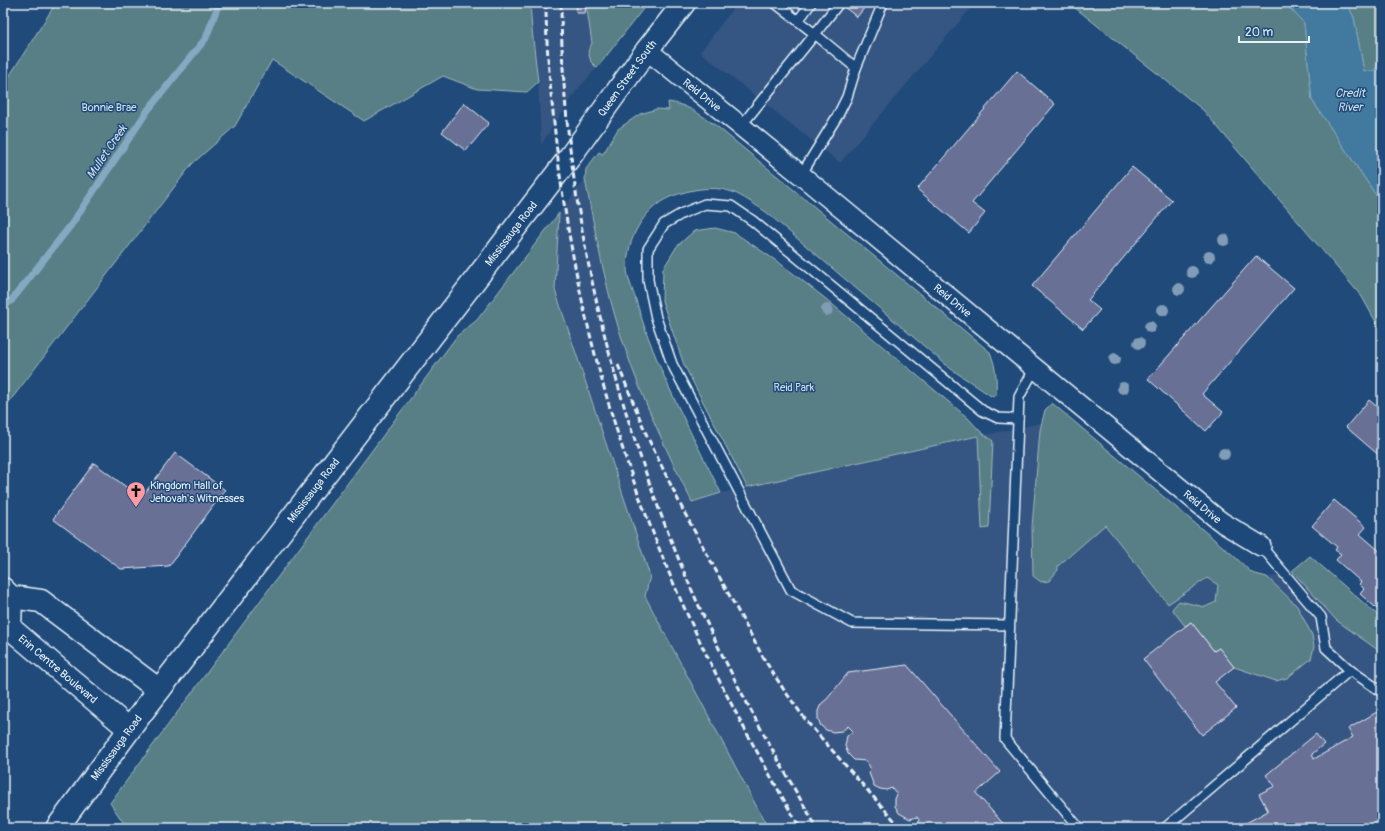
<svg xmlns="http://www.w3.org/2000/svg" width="1385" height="831" viewBox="0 0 1385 831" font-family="Pangolin,sans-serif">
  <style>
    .built { fill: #355582 }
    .green { fill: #587f85; stroke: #a0b8be }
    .water { fill: #42799e; stroke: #84a9c2 }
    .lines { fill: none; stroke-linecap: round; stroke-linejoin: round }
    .stream { stroke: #84a9c2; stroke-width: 7 }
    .building { fill: #687096; stroke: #e8f1f8 }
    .service-casing { stroke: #e8f1f8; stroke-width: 12 }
    .minor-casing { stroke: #e8f1f8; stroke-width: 22 }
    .tertiary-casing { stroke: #e8f1f8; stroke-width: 25 }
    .secondary-casing { stroke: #e8f1f8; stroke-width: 25 }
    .service { stroke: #1f4a7a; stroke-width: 9 }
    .minor { stroke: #1f4a7a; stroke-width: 19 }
    .tertiary { stroke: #1f4a7a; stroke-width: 22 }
    .secondary { stroke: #1f4a7a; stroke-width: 22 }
    .rail { stroke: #e8f1f8; stroke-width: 3; stroke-dasharray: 6 3; stroke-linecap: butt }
    .tree { fill: #819cb6 }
    .labels { text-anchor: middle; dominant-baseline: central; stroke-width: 3; stroke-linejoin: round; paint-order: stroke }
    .street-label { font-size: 11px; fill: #e8f1f8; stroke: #1f4a7a }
    .park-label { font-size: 11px; fill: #d2e0e7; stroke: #1f4a7a }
    .poi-label { font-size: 11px; fill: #e8f1f8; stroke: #1f4a7a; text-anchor: start }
    .water-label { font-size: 12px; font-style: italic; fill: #cfdfea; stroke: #1f4a7a }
  </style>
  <rect width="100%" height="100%" fill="#1f4a7a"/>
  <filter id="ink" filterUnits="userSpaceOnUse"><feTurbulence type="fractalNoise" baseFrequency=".025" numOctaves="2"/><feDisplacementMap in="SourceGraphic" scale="8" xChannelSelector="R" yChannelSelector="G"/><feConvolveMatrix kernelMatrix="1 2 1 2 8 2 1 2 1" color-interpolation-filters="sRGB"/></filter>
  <g filter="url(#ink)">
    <!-- built -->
    <g class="built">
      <polygon points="530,3 644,3 646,5 597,68 577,90 541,145 538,82 532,30"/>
      <polygon points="737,3 975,3 840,163 700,52"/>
      <polygon points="585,179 604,278 625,349 660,437 692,502 721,493 747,487 1068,417 1234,556 1252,573 1267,577 1287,575 1310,556 1382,619 1382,828 768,828 645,596 650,576 555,290 559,213"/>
    </g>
    <!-- green -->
    <g class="green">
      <polygon points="56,3 530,3 532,30 538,82 527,92 477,89 443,76 364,121 272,60 235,126 192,164 3,410 3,86"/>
      <polygon points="586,3 644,3 646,5 597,68 591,62 588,51 592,43"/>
      <polygon points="1069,3 1285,3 1304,23 1312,100 1382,204 1382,333 1362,297 1203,110"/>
      <polygon points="1347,3 1382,3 1382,57 1374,71 1364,71 1354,18"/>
      <path d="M668,102C688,104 704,117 719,128L990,352C996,367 997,379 996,395L991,396L951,369L766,212C757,206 747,199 737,194C716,184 691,189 670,197C643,209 627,239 627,268C627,277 633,291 636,300C655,367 690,430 721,493L692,502C667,452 643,401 625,348C606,293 596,236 585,179L586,169L599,152L603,154L618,129L640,114L657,109L669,110Z"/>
      <polygon points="559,213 555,290 650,576 645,596 768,828 127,828 110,803 457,336 477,320"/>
      <polygon points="715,228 735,233 781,264 826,299 968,418 980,431 993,441 989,528 982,529 978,436 747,487 684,365 662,301 663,269 677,246 694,231"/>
      <polygon points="1052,403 1234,556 1252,573 1267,577 1297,606 1312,635 1314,647 1311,659 1287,678 1276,681 1234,667 1219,648 1214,651 1191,622 1185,626 1172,609 1179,601 1205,607 1216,602 1218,585 1207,578 1168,604 1105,525 1058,566 1058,570 1049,581 1041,582 1033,576 1032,527 1040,430 1045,410"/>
      <polygon points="1310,556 1382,619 1382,653 1336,620 1292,571"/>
    </g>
    <!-- water -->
    <polygon class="water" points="1285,3 1347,3 1354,18 1364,71 1374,71 1382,57 1382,204 1312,100 1304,23"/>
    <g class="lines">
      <!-- stream -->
      <polyline class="stream" points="3,307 11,301 71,225 148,110 206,38 219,3"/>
    </g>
    <!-- building -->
    <g class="building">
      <polygon points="839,3 868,3 857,17"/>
      <polygon points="577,4 586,4 585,13 576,13"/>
      <polygon points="1017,71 1055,104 972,203 985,213 969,233 917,189"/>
      <polygon points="464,103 489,123 466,151 442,132"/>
      <polygon points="1132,167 1172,200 1088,300 1100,310 1083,329 1032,286"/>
      <polygon points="1256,256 1294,288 1202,394 1223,412 1206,431 1148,379"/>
      <polygon points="1369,400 1382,411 1382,458 1346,427"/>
      <polygon points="175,453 225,490 169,566 121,569 53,519 94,463 141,498"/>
      <polygon points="1334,500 1366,527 1360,534 1382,553 1382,613 1360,594 1364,589 1359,584 1361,582 1336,560 1341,554 1335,550 1337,547 1312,526"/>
      <polygon points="1191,622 1214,651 1219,648 1234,667 1215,682 1236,708 1202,735 1143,659"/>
      <polygon points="907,665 1000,772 976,793 1007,828 918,828 919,820 917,817 910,819 899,813 895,806 895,799 897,794 892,788 886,790 880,789 874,786 869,773 870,767 866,761 854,760 848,754 845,746 847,736 853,731 848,726 842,731 833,732 826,730 821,726 818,719 818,711 821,704 827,699 848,673"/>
      <polygon points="1382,709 1382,828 1237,828 1268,811 1259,794 1275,786 1266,775 1316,734 1324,744 1312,754 1314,759 1353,737 1348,729"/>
    </g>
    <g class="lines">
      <defs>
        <g id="service">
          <polyline points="839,3 815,34 856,68"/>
          <polyline points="798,21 811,3"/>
          <polyline points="741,126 815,34 775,3"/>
          <polyline points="801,175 838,115 847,97 856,68 883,3"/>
          <polyline points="1035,368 1019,397 1005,739 1079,828"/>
          <polyline points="1261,546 1321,617 1326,648 1350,670"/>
          <polyline points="1009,625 852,623 791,590 672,364 656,318 648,280 648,249 664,224 683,213 705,204 731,206 753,221 983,411 998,418 1018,419"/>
          <polyline points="1165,828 1350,670 1382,692"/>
        </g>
        <g id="minor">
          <path id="s1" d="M647,50L801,175L1215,517L1223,523L1261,546"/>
        </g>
        <g id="tertiary">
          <polyline points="3,589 11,597 41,601 159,690"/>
          <path id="s2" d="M11,597L10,628L129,729"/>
        </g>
        <g id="secondary">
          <path id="s3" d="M57,828L143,711L572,154L647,50L684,3"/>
        </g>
      </defs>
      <!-- service casing -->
      <use href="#service" class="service-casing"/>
      <!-- minor casing -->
      <use href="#minor" class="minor-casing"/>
      <!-- tertiary casing -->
      <use href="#tertiary" class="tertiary-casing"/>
      <!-- secondary casing -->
      <use href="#secondary" class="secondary-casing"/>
      <!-- service -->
      <use href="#service" class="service"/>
      <!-- minor -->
      <use href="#minor" class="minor"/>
      <!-- tertiary -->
      <use href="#tertiary" class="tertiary"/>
      <!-- secondary -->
      <use href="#secondary" class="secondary"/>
      <!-- rail -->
      <g class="rail">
        <path d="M546,3C546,40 549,76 553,112C566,258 601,402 655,538C694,639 746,734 800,828"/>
        <path d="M561,3C562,199 610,399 687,579C724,665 770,747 817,828"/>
        <polyline points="618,365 647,436 683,510 764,659 784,690 808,723 901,828"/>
      </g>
    </g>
    <!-- trees -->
    <g class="tree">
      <circle cx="1224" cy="240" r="6"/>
      <circle cx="1209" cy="257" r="6"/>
      <circle cx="1192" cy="272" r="6"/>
      <circle cx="1179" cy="289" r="6"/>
      <circle cx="827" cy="310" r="6"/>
      <circle cx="1163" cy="310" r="6"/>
      <circle cx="1150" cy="327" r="6"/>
      <circle cx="1139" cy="343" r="6"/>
      <circle cx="1115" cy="359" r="6"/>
      <circle cx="1123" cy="388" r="6"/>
      <circle cx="1224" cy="454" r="6"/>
    </g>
  </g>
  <!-- icons -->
  <defs>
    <symbol id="church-pin" viewBox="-11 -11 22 30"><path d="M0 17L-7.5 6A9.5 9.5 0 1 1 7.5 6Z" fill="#ff9aa2" stroke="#1f4a7a"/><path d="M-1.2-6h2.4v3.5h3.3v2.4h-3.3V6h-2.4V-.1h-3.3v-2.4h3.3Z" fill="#111"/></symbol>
  </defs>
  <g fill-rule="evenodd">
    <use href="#church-pin" x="125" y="480" width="22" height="30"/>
  </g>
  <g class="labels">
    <!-- street labels -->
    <g class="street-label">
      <text stroke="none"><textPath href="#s3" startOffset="942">Queen Street South</textPath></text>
      <text stroke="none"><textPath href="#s1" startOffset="71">Reid Drive</textPath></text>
      <text stroke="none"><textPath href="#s3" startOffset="748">Mississauga Road</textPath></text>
      <text stroke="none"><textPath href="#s1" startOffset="395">Reid Drive</textPath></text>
      <text stroke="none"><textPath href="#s3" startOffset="424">Mississauga Road</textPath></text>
      <text stroke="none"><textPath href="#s1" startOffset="719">Reid Drive</textPath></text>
      <text stroke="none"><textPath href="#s2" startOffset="94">Erin Centre Boulevard</textPath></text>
      <text stroke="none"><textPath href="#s3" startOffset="100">Mississauga Road</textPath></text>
    </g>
    <!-- park labels -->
    <g class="park-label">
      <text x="109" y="107">Bonnie Brae</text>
      <text x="794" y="387">Reid Park</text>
    </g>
    <!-- poi labels -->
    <g class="poi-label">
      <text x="150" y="485">Kingdom Hall of<tspan x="150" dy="13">Jehovah's Witnesses</tspan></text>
    </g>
    <!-- water labels -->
    <g class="water-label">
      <text x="1350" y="93">Credit<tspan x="1350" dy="14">River</tspan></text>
      <text transform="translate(107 152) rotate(-56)">Mullet Creek</text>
    </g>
  </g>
  <!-- margin -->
  <rect width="1385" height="831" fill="none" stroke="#1f4a7a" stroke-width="16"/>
  <rect x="8" y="8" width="1369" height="815" fill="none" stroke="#e8f1f8" stroke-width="1.5" filter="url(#ink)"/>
  <!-- scale -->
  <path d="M1239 36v6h70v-6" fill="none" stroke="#e8f1f8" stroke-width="2"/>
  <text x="1245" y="36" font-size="12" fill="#e8f1f8" stroke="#1f4a7a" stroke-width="3" paint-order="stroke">20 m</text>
</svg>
